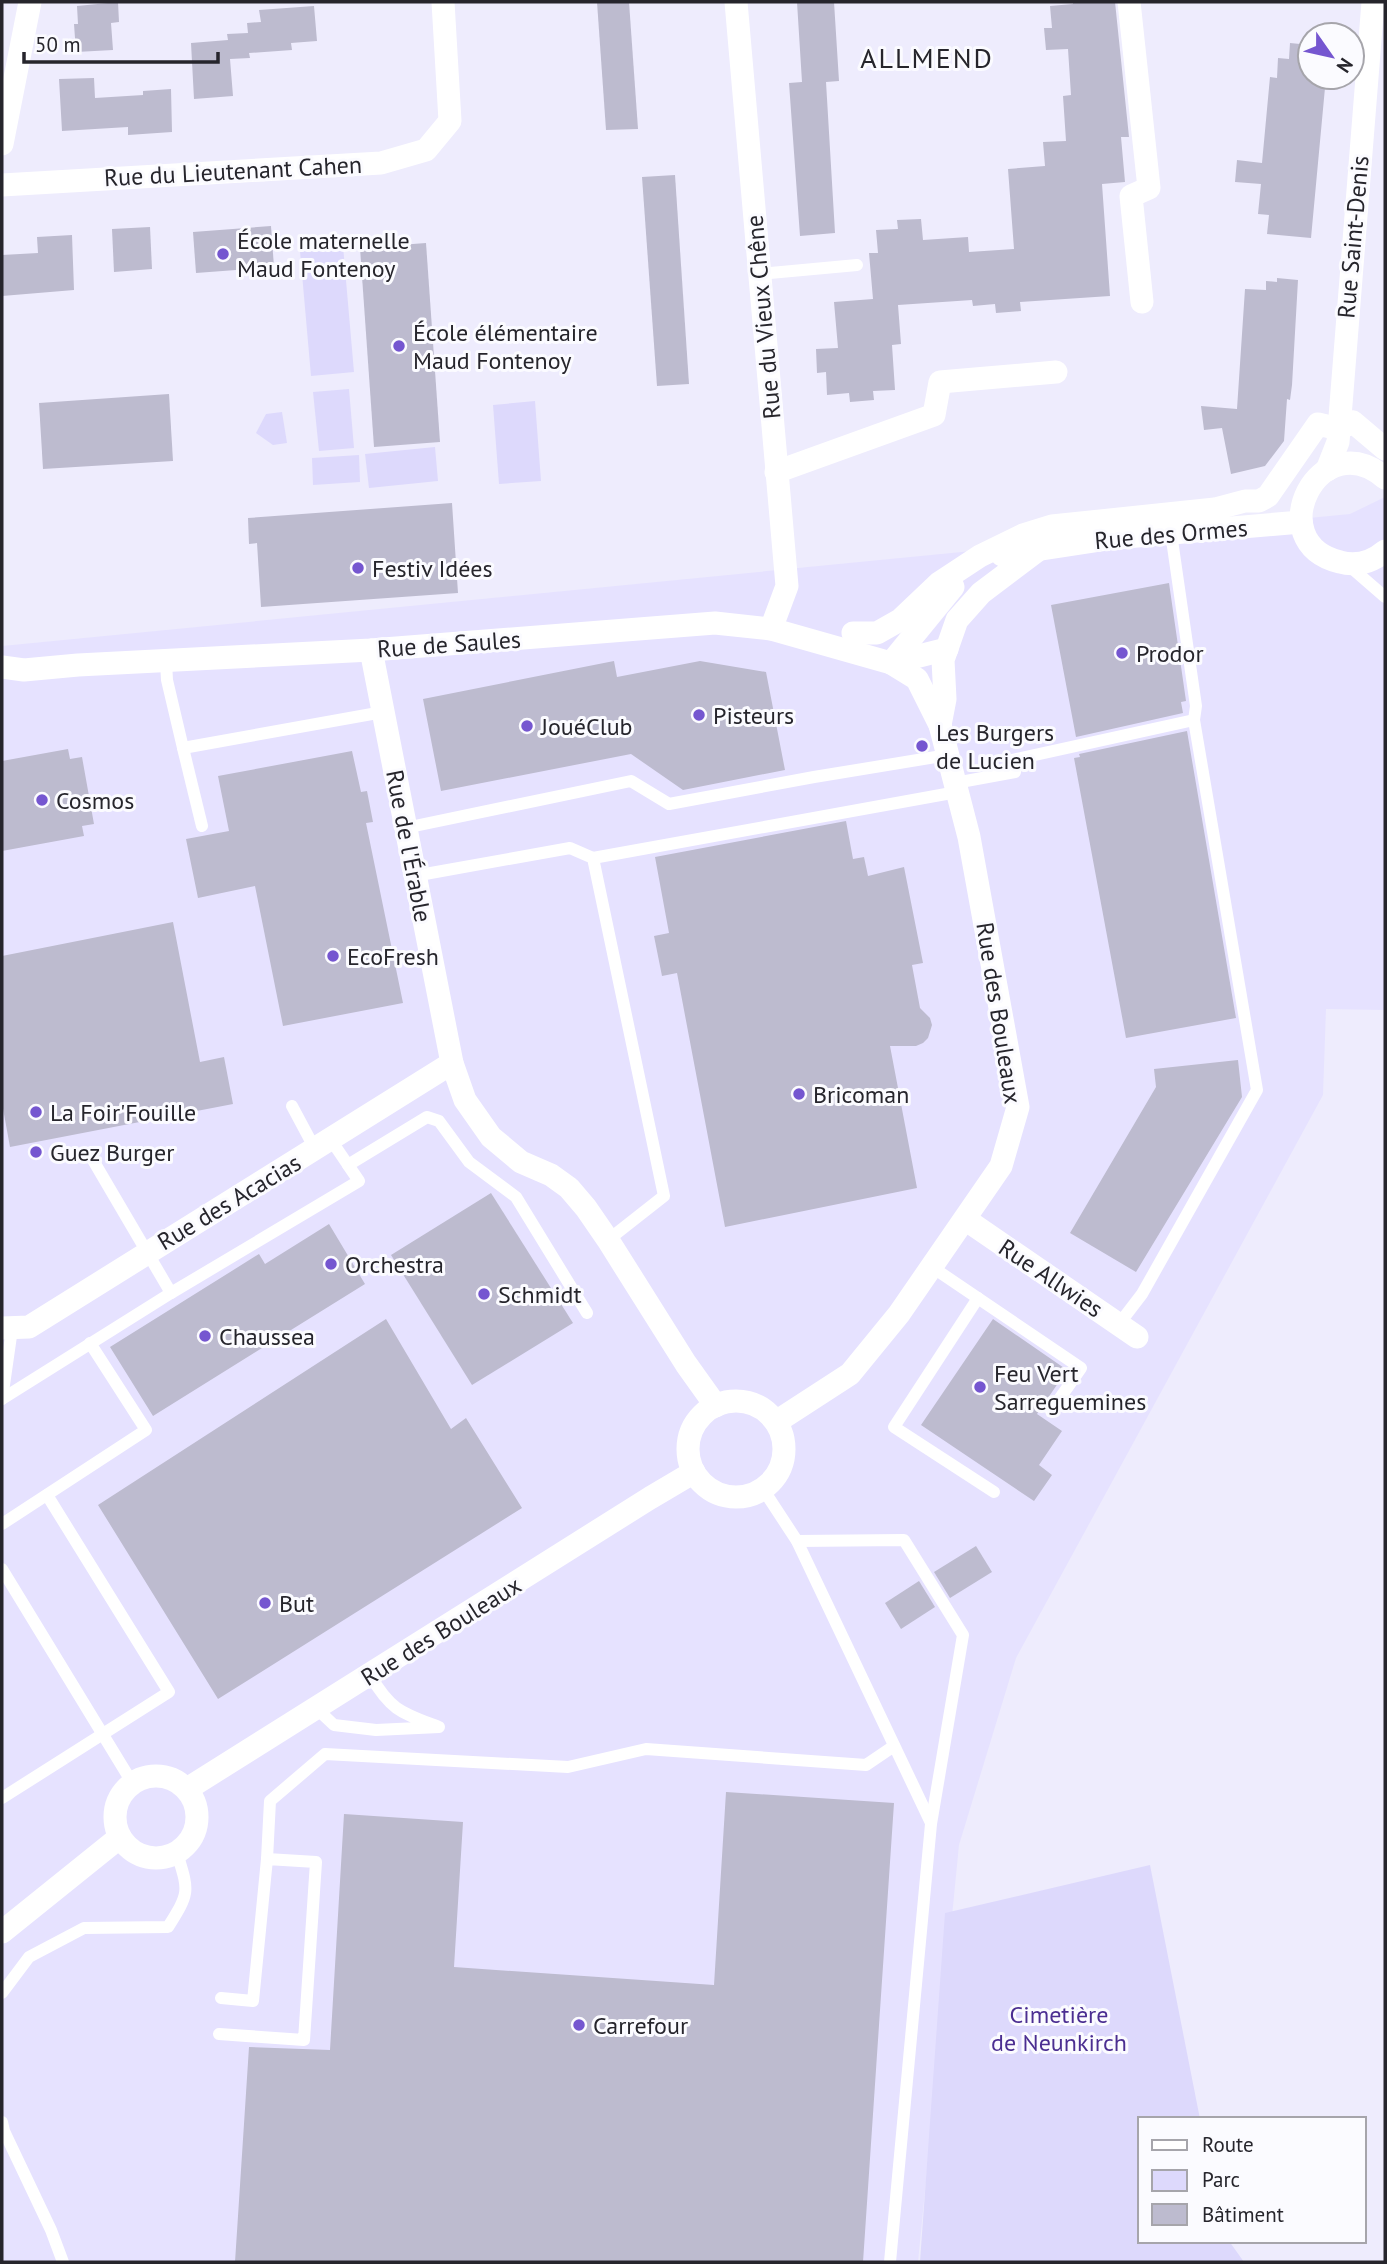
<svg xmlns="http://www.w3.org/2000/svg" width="1387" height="2264" viewBox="0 0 1387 2264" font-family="'PT Sans',sans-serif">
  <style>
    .built { fill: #e6e2ff }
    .green { fill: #ddd9fc }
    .building { fill: #bdbbcf }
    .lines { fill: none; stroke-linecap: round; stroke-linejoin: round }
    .lane { stroke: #fff; stroke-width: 12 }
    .street { stroke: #fff; stroke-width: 23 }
    .poi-dot { fill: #7556d0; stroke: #fbfbff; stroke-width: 2.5 }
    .labels { text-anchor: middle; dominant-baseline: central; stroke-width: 6; stroke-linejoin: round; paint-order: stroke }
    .street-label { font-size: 24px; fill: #26252c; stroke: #fbfbff }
    .poi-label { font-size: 24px; fill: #26252c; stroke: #fbfbff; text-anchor: start }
    .park-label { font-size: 24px; fill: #4b2e91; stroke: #fbfbff }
    .quarter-label { font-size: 28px; letter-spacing: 2px; fill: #26252c; stroke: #fbfbff }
  </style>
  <rect width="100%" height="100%" fill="#eeecfd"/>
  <!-- built -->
  <polygon class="built" points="1385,497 1385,1010 1326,1009 1323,1095 1016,1658 959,1845 918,2262 2,2262 2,646 1350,514"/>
  <!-- green -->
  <g class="green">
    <polygon points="343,246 354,372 311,376 300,251"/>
    <polygon points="349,389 354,448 319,451 313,392"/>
    <polygon points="535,401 541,481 499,484 493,405"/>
    <polygon points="282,412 287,443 273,445 256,433 266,414"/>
    <polygon points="435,447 438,481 369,488 365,454"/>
    <polygon points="359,455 360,482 313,485 312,458"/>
    <polygon points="1150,1865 1200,2119 1140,2119 1140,2241 1229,2241 1244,2262 920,2262 945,1913"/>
  </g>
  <!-- building -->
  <g class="building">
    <polygon points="118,2 119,22 111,23 113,50 76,52 74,24 78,24 77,6"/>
    <polygon points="597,2 629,2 638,129 606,130"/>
    <polygon points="797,2 834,2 839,81 826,82 835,233 800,236 789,83 802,82"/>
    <polygon points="1073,2 1115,2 1129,137 1121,137 1125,182 1102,184 1110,296 1020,302 1021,311 996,313 995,304 973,306 972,300 898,305 901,344 892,345 895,390 873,391 874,400 850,402 849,393 827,395 826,372 817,373 816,349 838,348 834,302 873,299 869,253 878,253 876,230 898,229 897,220 921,219 923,240 968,237 969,252 1014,249 1008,169 1045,166 1043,142 1066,141 1063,96 1071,95 1068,49 1046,50 1044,28 1052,28 1050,6 1073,4"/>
    <polygon points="314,6 317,41 291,43 292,50 249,53 250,58 230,59 233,96 194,99 191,43 228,40 227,34 248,33 247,23 261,22 259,10"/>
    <polygon points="1290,43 1310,45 1310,77 1326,77 1311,238 1267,234 1269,215 1258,214 1261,184 1235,182 1237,160 1262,163 1270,77 1277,78 1278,58 1289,59"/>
    <polygon points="94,78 95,98 143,95 143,91 171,89 172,132 128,135 128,127 62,131 59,79"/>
    <polygon points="675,175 689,384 657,386 642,177"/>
    <polygon points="271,226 274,267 196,273 193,232"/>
    <polygon points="150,227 152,269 114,272 112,229"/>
    <polygon points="72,235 74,290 2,296 2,255 38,253 37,237"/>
    <polygon points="426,243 440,442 374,447 360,248"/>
    <polygon points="1277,278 1298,280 1292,385 1290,400 1287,399 1284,441 1265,466 1231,474 1222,428 1204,430 1201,406 1237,409 1245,289 1266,290 1266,281 1277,282"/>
    <polygon points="169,394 173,461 43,469 39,403"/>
    <polygon points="452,503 458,593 261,607 257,543 249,544 248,518"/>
    <polygon points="1169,583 1186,701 1181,702 1183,713 1076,737 1051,605"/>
    <polygon points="614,661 617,677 700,661 766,672 785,770 683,790 631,754 441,791 423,699"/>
    <polygon points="1187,731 1236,1018 1126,1038 1074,758 1080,757 1079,754"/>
    <polygon points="68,749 70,759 82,757 94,824 82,826 84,836 2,851 2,761"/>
    <polygon points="352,751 361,792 367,791 373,822 366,823 403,1003 283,1026 255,886 198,898 186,839 229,831 218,776"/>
    <polygon points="846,821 853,859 864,857 868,876 904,867 923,963 912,965 920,1008 930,1018 932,1025 928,1038 923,1043 916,1046 890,1046 917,1188 725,1227 677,973 662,976 654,936 669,933 655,857"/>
    <polygon points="173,922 200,1062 224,1057 233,1104 10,1147 2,1103 2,956"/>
    <polygon points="1238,1060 1242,1097 1136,1272 1070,1233 1156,1087 1154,1069"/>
    <polygon points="491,1193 573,1323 472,1385 391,1255"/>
    <polygon points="329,1224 365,1284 153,1416 110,1347 259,1254 265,1264"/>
    <polygon points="386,1319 451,1429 466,1418 522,1508 218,1699 98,1505"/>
    <polygon points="993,1319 1067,1370 1037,1414 1062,1431 1039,1465 1052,1475 1034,1501 921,1425"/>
    <polygon points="976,1546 992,1572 950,1598 934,1572"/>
    <polygon points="919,1581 935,1607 901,1629 885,1603"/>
    <polygon points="726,1792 894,1803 863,2262 235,2262 249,2047 330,2050 344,1814 463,1822 454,1967 714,1985"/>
  </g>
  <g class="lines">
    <!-- lane -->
    <g class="lane">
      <polyline points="759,274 857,265"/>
      <polyline points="1347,564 1385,597"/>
      <polyline points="166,662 167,680 183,748 383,712"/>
      <polyline points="183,748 202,826"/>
      <polyline points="1012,760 1194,720"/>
      <polyline points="955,783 1015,772"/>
      <polyline points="405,828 631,781 669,804 814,777 948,755"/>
      <polyline points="593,858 957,792"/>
      <polyline points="414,876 570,848 593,858 664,1196 608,1240"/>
      <polyline points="292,1106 315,1149"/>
      <polyline points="331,1140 348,1165"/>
      <polyline points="90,1155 171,1293"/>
      <polyline points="932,1267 1081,1368 1051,1411"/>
      <polyline points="978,1298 894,1427 994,1492"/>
      <polyline points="1119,1324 1142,1294 1257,1090 1194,720 1196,706 1171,533"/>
      <polyline points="2,1399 171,1293 359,1181 348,1165 427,1117 439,1121 469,1162 516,1197 587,1313"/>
      <polyline points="2,1399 12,1329"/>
      <polyline points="763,1489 797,1541 931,1823"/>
      <polyline points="2,1524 146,1430 90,1343"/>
      <polyline points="797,1541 904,1540 963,1635 931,1824 890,2262"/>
      <polyline points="2,1569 133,1784"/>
      <path d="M317,1709L334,1725L376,1730L439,1727C402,1713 391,1711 370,1675"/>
      <polyline points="2,1798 169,1692 47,1495"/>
      <polyline points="267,1859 270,1801 325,1754 568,1767 646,1749 866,1765 894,1746"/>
      <path d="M2,1993L29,1957L84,1928L168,1927C190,1892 189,1892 177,1853"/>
      <polyline points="219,2034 304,2040 316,1862 267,1859 253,2001 221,1998"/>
      <polyline points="2,2122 4,2131 51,2230 63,2262"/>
    </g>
    <!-- street -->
    <g class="street">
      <polyline points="736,2 787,586 771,629"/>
      <polyline points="1129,2 1149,188 1131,196 1142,302"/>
      <polyline points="2,144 30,2"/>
      <polyline points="2,185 381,163 426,150 450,121 443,2"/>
      <polyline points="1327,470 1338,442 1373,2"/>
      <polyline points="776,472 934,415 940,382 1056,372"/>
      <path d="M1385,478C1320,422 1259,542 1340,562C1357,567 1373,561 1385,551"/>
      <polyline points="1002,555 1114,538 1301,522"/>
      <polyline points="853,633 877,633 900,620 939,583 980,556 1023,535 1052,526 1215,509 1245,501 1259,501 1268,496 1318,424 1339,429 1353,422 1385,449"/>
      <polyline points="371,650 452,1063 465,1100 491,1137 521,1162 551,1175 569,1188 586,1208 608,1240 686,1364 716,1406"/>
      <polyline points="891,663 953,587"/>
      <polyline points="891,663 947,649"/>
      <polyline points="2,667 24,670 78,665 371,650 715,623 771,629 891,663 917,679 940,725 969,837 1018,1107 1001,1166 899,1314 850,1374 776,1422"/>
      <polyline points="940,725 945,699 943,660 957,620 981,593 1038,550"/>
      <polyline points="965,1219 1137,1337"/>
      <polyline points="2,1328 29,1327 452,1063"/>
      <circle cx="736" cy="1449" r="48"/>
      <circle cx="156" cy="1817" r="41"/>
      <polyline points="187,1789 650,1498 694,1472"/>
      <polyline points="2,1932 120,1837"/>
    </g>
  </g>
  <!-- markers -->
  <g class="poi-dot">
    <circle cx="223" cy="254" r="7"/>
    <circle cx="399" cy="346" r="7"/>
    <circle cx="358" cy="568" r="7"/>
    <circle cx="1122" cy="653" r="7"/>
    <circle cx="699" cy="715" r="7"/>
    <circle cx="527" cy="726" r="7"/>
    <circle cx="922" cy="746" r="7"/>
    <circle cx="42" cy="800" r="7"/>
    <circle cx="333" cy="956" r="7"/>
    <circle cx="799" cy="1094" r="7"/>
    <circle cx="36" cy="1112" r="7"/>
    <circle cx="36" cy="1152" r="7"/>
    <circle cx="331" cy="1264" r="7"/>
    <circle cx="484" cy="1294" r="7"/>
    <circle cx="205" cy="1336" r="7"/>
    <circle cx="980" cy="1387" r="7"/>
    <circle cx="265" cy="1603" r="7"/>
    <circle cx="579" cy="2025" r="7"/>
  </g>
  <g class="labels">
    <!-- street labels -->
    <g class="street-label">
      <text transform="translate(233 171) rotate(-3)">Rue du Lieutenant Cahen</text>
      <text transform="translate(1353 237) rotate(-85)">Rue Saint-Denis</text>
      <text transform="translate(763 317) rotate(-95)">Rue du Vieux Chêne</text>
      <text transform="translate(1171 534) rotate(-5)">Rue des Ormes</text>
      <text transform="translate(449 644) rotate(-4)">Rue de Saules</text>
      <text transform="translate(409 846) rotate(79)">Rue de l'Érable</text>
      <text transform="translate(999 1013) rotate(81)">Rue des Bouleaux</text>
      <text transform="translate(229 1202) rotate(-31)">Rue des Acacias</text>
      <text transform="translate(1051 1278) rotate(34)">Rue Allwies</text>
      <text transform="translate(441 1631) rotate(-32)">Rue des Bouleaux</text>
    </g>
    <!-- poi labels -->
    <g class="poi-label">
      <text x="237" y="240">École maternelle<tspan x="237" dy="28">Maud Fontenoy</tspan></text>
      <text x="413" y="332">École élémentaire<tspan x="413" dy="28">Maud Fontenoy</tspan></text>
      <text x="372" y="568">Festiv Idées</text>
      <text x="1136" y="653">Prodor</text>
      <text x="713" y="715">Pisteurs</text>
      <text x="541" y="726">JouéClub</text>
      <text x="936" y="732">Les Burgers<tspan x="936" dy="28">de Lucien</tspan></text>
      <text x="56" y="800">Cosmos</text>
      <text x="347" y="956">EcoFresh</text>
      <text x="813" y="1094">Bricoman</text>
      <text x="50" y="1112">La Foir'Fouille</text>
      <text x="50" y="1152">Guez Burger</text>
      <text x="345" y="1264">Orchestra</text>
      <text x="498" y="1294">Schmidt</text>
      <text x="219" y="1336">Chaussea</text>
      <text x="994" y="1373">Feu Vert<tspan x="994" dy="28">Sarreguemines</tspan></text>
      <text x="279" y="1603">But</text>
      <text x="593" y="2025">Carrefour</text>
    </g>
    <!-- park labels -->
    <g class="park-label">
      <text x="1059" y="2014">Cimetière<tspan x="1059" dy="28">de Neunkirch</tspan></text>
    </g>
    <!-- quarter labels -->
    <g class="quarter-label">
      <text x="927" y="57">ALLMEND</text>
    </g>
  </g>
  <!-- border -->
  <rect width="1387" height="2264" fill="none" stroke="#26252c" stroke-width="7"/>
  <!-- legend -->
  <rect x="1138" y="2117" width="228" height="126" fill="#fbfbff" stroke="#a6a5ab" stroke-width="2"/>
  <rect x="1152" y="2140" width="35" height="10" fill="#ffffff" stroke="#a6a5ab" stroke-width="2"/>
  <text x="1202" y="2152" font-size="21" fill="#26252c">Route</text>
  <rect x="1152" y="2170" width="35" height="21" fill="#ddd9fc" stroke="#a6a5ab" stroke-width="2"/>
  <text x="1202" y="2187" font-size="21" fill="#26252c">Parc</text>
  <rect x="1152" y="2204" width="35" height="21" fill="#bdbbcf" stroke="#a6a5ab" stroke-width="2"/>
  <text x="1202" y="2222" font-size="21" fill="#26252c">Bâtiment</text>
  <!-- north arrow -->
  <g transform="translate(1331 56) rotate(124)"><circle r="33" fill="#fbfbff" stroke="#a6a5ab" stroke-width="2"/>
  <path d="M0-5L12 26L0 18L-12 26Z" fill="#7556d0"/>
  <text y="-10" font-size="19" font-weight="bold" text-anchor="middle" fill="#26252c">N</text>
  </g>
  <!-- scale -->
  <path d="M24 52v10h194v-10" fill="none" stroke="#26252c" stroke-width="3.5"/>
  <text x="35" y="52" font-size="21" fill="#26252c" stroke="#fbfbff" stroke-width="5" paint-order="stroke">50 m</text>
</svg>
